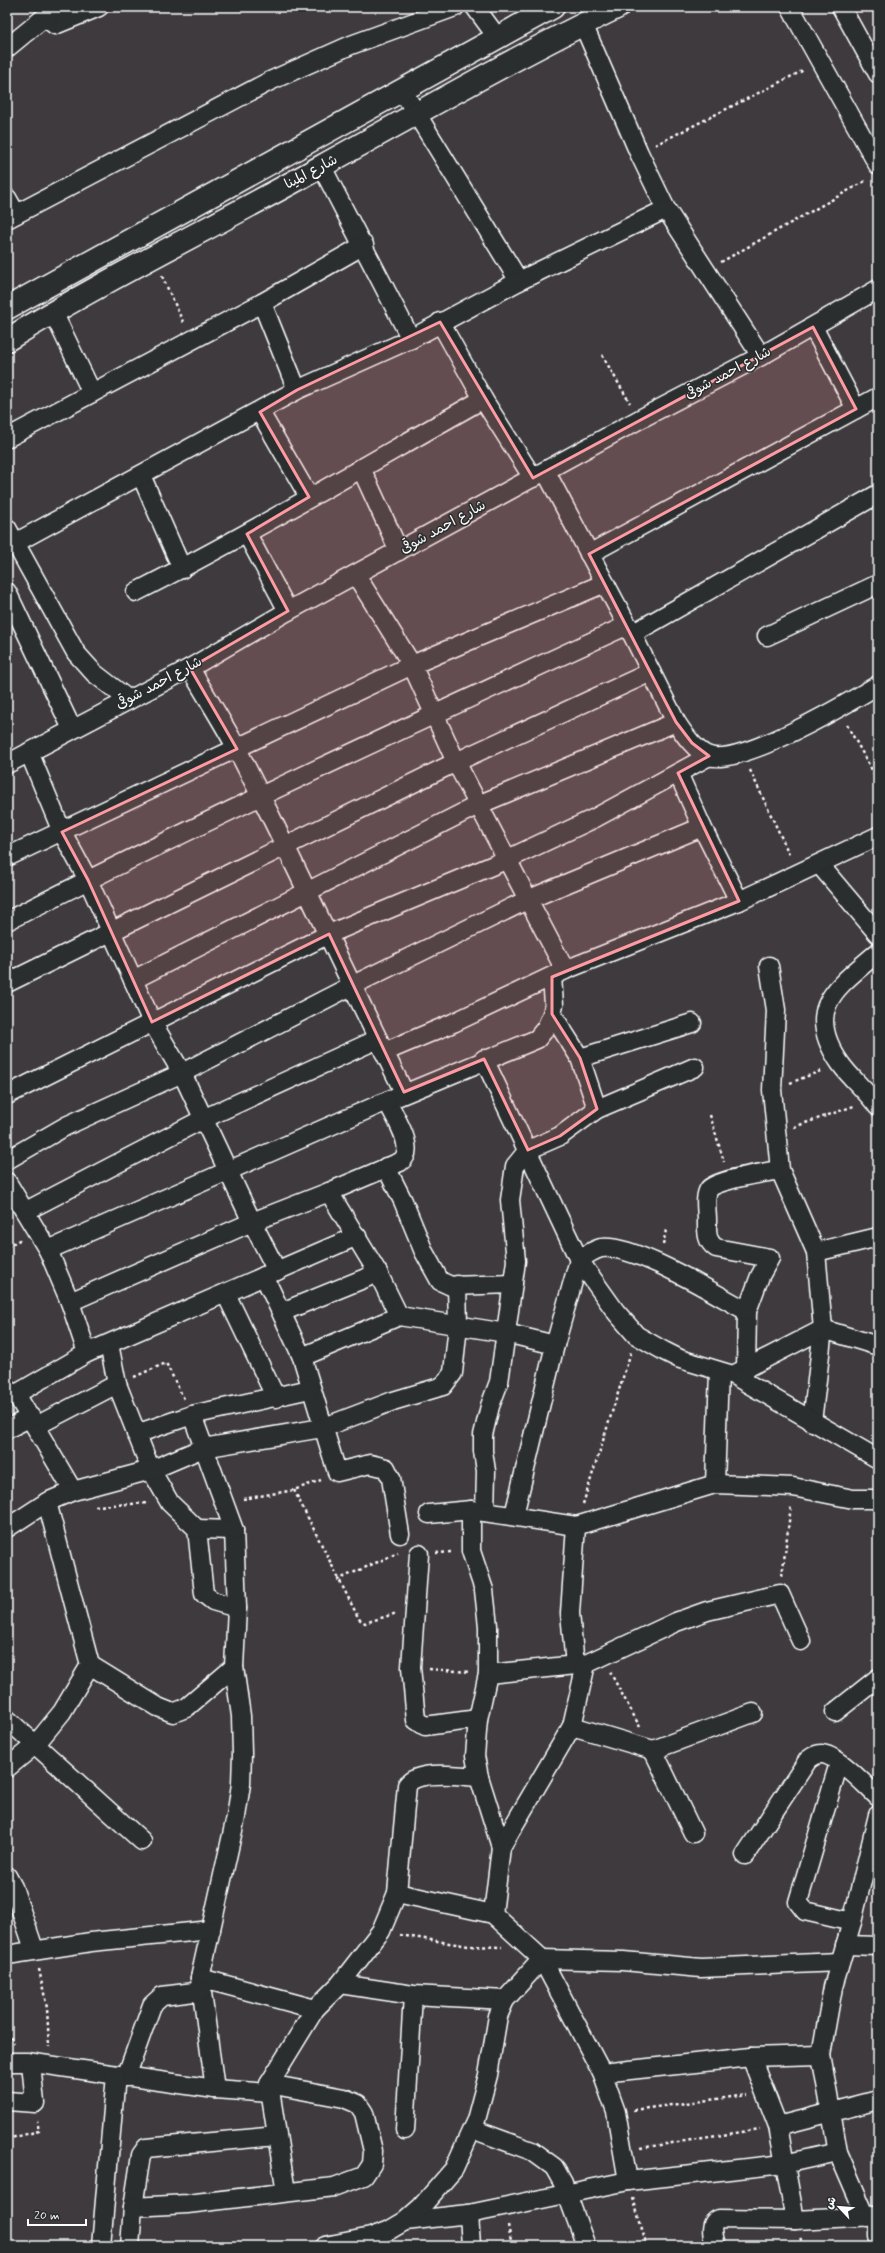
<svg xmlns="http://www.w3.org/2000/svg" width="885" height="2253" viewBox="0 0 885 2253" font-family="Mynerve,'Playpen Sans Arabic',sans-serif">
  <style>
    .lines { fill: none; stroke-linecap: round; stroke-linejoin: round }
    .minor-casing { stroke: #fff; stroke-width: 21 }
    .secondary-casing { stroke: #fff; stroke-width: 25 }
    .path { stroke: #fff; stroke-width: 2.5; stroke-dasharray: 3 3; stroke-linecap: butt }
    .minor { stroke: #2a2d2e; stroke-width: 18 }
    .secondary { stroke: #2a2d2e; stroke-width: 22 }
    .marked { fill: #ff9aa2; fill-opacity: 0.2; stroke: #ff9aa2; stroke-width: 3; stroke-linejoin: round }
    .labels { text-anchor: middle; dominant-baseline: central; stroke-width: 3; stroke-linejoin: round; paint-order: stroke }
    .street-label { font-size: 14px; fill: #fff; stroke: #2a2d2e }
  </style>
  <rect width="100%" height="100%" fill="#3e3a3e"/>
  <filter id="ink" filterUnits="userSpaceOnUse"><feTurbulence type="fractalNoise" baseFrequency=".025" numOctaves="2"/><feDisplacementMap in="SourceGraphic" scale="8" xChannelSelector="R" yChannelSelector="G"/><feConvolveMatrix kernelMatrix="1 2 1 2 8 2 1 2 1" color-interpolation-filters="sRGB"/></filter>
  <g filter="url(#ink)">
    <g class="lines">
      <defs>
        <g id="minor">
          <polyline points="475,7 497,37"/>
          <polyline points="790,7 878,165"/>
          <polyline points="841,7 878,74"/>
          <polyline points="45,17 55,25 99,7"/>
          <polyline points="583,24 639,153 666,209 761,356"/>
          <polyline points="7,48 57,7"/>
          <polyline points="402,90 519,281"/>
          <polyline points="322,167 411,339"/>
          <polyline points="7,198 16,214"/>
          <polyline points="7,219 270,81 351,45 455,7"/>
          <polyline points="262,303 297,390"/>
          <polyline points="53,312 92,393"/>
          <polyline points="440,322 483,399 533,478"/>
          <polyline points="813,327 856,409"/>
          <polyline points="260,412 309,497"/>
          <polyline points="7,438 262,303 364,245"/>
          <polyline points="361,468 399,551"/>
          <path d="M546,472L632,634L676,722C684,734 695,751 709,756C740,767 848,703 878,685"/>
          <polyline points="141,475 182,569"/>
          <polyline points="7,528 76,653 94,673 129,700"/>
          <polyline points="247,534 288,611"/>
          <polyline points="15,543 297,390 411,339 519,281 666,209"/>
          <polyline points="589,554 878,397"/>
          <polyline points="356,575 412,665 456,762 565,970"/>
          <polyline points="7,592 72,729"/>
          <path d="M136,592C254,532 368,464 483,399"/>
          <polyline points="632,634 878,494"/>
          <polyline points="767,636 878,584"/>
          <path d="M190,668C205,695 223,722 237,749C295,862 347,978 404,1092"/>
          <polyline points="29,752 62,832 88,880 152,1022 182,1073 252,1222 277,1271"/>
          <polyline points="7,764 190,668 288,611 640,419 761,356 878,289"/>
          <polyline points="678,773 702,827"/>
          <polyline points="7,857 412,665 605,583"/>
          <polyline points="819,864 878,934"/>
          <path d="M7,921C211,817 419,721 628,625"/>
          <path d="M878,952C838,987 802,1007 840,1063C851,1079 867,1091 878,1107"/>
          <polyline points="769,966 776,1010 772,1090 780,1170 816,1252 823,1329 812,1422"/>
          <polyline points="133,980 478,805 676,722"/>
          <polyline points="7,983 456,762 651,672"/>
          <polyline points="552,1014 580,1058"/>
          <polyline points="384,1052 453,1023 565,970 739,901 878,836"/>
          <polyline points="484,1059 579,1260 616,1312 636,1335 664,1351 680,1359 733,1375 823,1329 878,1346"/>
          <polyline points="7,1095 329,934 508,859 595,818 709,756"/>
          <polyline points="597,1109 580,1058 692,1023"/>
          <polyline points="7,1160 66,1126 182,1073 353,985 527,900 702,827 739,901"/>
          <polyline points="386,1167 403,1201 424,1252 440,1281 451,1286 513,1284"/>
          <polyline points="7,1182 48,1250 70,1302 87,1353"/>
          <path d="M329,1192L400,1162C418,1150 394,1116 387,1101L537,1039L546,1028L552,1014L554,1005L552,977"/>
          <polyline points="26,1211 203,1119 378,1039"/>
          <polyline points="48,1250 387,1101"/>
          <polyline points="816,1252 878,1237"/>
          <polyline points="264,1276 302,1357 337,1472 370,1464 386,1468 391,1478 400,1534"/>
          <polyline points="226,1294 276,1398"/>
          <polyline points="70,1302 252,1222 329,1192 378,1273 399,1316"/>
          <polyline points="282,1312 378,1273"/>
          <polyline points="109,1344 117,1384 151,1470 170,1503 197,1529 204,1594 213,1601 237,1608"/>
          <polyline points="302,1357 399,1316 506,1333 555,1345"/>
          <path d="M746,1370L747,1311L760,1276L770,1258L716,1248C706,1241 707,1232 707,1220C707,1211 704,1197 709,1189C715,1180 767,1172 780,1170"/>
          <polyline points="733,1375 878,1459"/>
          <polyline points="7,1390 16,1394 73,1491"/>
          <polyline points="16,1394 87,1353 357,1236"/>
          <polyline points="192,1415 234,1530 237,1608 234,1667 241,1716 242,1754 241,1784 236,1817 200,1978 215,2089"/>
          <polyline points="36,1426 117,1384"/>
          <polyline points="7,1429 31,1417"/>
          <polyline points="136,1434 192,1415 310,1389"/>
          <polyline points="715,1484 719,1372"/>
          <polyline points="471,1510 471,1551 484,1590 488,1626 488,1674 478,1719 475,1756 479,1777 501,1847"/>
          <polyline points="485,1512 486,1471 483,1451 483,1435 490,1406 499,1382 516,1261 510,1200 515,1166 528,1150 560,1136 597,1109 695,1067"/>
          <polyline points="429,1514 471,1510 576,1526 715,1484 793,1487 853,1499 878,1499"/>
          <path d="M514,1515L555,1345L579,1260C586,1255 593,1250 601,1248C633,1243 715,1294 747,1311"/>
          <polyline points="7,1528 47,1502 73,1491 151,1470 203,1448 322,1428 393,1401 443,1386 453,1373 458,1325 457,1285"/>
          <polyline points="197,1529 234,1530"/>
          <polyline points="419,1554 411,1667 416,1720 425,1726 478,1719"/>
          <polyline points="90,1665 158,1707 173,1713 186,1708 234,1667"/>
          <polyline points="575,1665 570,1613 576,1526"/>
          <polyline points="488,1674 586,1664 676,1622 707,1611 780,1594 801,1641"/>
          <polyline points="835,1712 878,1678"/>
          <polyline points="7,1719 142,1841"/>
          <polyline points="572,1726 653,1750 753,1713"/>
          <polyline points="653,1750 693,1833"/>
          <polyline points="839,1763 798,1902 805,1911 852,1922"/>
          <polyline points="7,1768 36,1744 62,1712 90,1665 47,1502"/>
          <path d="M745,1855L808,1760C812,1757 815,1754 821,1754C837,1754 866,1786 878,1797"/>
          <polyline points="7,1876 13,1887 34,1949"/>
          <polyline points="397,1893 493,1914 542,1959 602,2073 616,2112 628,2181"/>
          <polyline points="493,1914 501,1847 572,1726 586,1664"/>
          <polyline points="845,1945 878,1946"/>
          <polyline points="7,1955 91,1942 211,1930"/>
          <polyline points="200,1978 315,2009"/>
          <polyline points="340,1984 413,1995 505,2000"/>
          <polyline points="751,2057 778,2126 795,2220"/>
          <polyline points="7,2062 27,2062 215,2089 270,2093"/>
          <polyline points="602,2073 751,2057 821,2055"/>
          <polyline points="126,2077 152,2005 162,1996 202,1991"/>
          <polyline points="269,2084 344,2098 358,2104 364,2113 373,2151 372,2164 364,2176 334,2187 187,2204 133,2207 141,2155 146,2148 277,2136"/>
          <polyline points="7,2101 35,2103 31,2063"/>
          <polyline points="778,2126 878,2100"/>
          <polyline points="472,2129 532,2151 554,2167 563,2183 586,2246"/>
          <polyline points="405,2130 413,1995"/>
          <path d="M286,2192L269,2084L315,2009L340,1984L381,1931L397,1893L407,1785C418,1769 461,1776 479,1777"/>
          <polyline points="469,2214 628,2181 784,2164 838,2152"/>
          <polyline points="878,2216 878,2236"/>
          <polyline points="866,2217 838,2152 821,2055 833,1987 852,1922 878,1815"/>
          <polyline points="405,2221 469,2214 471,2246"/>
          <polyline points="101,2246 116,2075"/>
          <polyline points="130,2246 133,2207"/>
          <polyline points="325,2246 371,2237 388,2231 405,2221 421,2207 454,2169 476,2120 488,2075 498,2016 505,2000 542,1959 623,1961 701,1968 840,1962"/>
          <path d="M715,2246C713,2237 708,2223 719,2219L795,2220L875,2216"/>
        </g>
        <g id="secondary">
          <polyline points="7,308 553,7"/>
          <path d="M7,340C109,277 217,225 322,166C420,112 517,56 618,7"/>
        </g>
      </defs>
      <!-- minor casing -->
      <use href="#minor" class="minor-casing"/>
      <!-- secondary casing -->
      <use href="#secondary" class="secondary-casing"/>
      <!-- path -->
      <g class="path">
        <polyline points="655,145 804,70"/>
        <polyline points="721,262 867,180"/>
        <polyline points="162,276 184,324"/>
        <polyline points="602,355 630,403"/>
        <polyline points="847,725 878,781"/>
        <polyline points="750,770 790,856"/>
        <polyline points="790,1083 823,1070"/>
        <polyline points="710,1115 724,1162"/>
        <polyline points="794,1127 854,1106"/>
        <polyline points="663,1245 666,1230"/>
        <polyline points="7,1247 21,1239"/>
        <polyline points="134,1377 166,1363 184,1399"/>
        <polyline points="294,1490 359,1619 365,1623 397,1613"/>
        <polyline points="243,1499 294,1490 321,1480"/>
        <polyline points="583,1504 631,1352"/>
        <polyline points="95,1506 149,1503"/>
        <polyline points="436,1553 453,1552"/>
        <polyline points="782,1576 791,1506"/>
        <polyline points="337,1580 398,1553"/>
        <polyline points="429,1669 470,1672"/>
        <polyline points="610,1672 640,1727"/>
        <polyline points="400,1935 468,1946 502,1947"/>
        <polyline points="39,1969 47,2008 49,2047"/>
        <polyline points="7,2032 14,2043"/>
        <polyline points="633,2110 747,2095"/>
        <polyline points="7,2139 39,2131 37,2121"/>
        <polyline points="641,2148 760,2129"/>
        <polyline points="633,2198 647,2246"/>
        <polyline points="508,2225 512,2246"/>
        <polyline points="800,2246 802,2243 800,2237"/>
      </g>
      <!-- minor -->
      <use href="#minor" class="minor"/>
      <!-- secondary -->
      <use href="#secondary" class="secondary"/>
    </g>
  </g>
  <!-- marked area -->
  <path class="marked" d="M440,322L533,478L813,327L856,409L589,554L676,722L692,743L709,756L678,773L739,901L552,977V1014L580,1058L597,1109L560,1136L528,1150L484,1059L404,1092L329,934L152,1022L88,880L62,832L237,749L190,668L288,611L247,534L309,497L260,412L297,390Z"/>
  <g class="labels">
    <!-- street labels -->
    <g class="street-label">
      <text transform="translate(311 172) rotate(-28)">شارع المينا</text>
      <text transform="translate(728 373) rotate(-28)">شارع احمد شوقى</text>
      <text transform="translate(443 527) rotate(-29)">شارع احمد شوقى</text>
      <text transform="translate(159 683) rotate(-28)">شارع احمد شوقى</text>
    </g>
  </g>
  <!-- margin -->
  <rect width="885" height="2253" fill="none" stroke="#2a2d2e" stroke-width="24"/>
  <rect x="12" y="12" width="861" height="2229" fill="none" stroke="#fff" stroke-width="1.5" filter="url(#ink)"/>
  <!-- north arrow -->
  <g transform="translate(839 2207) rotate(296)" stroke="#2a2d2e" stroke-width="3" paint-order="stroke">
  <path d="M0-3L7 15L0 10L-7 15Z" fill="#ffffff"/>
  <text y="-6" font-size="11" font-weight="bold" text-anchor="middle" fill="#ffffff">ش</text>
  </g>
  <!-- scale -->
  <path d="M28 2219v6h58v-6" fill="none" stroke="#ffffff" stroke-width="2"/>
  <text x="34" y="2219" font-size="12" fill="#ffffff" stroke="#2a2d2e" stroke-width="3" paint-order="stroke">20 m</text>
</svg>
